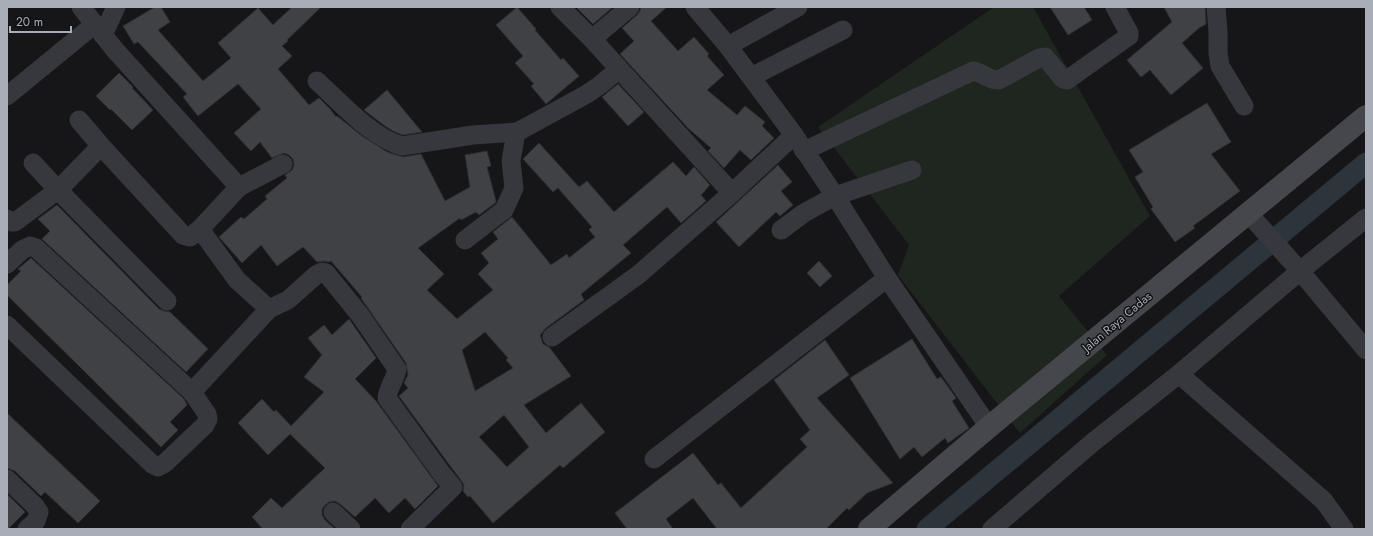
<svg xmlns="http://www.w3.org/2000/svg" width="1373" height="536" viewBox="0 0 1373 536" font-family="Jost,sans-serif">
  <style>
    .green { fill: #1e261f }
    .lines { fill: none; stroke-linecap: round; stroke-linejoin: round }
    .canal { stroke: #2c353c; stroke-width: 21 }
    .building { fill: #404145; stroke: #303034; fill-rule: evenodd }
    .street { stroke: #37383d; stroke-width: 19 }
    .secondary { stroke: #45474d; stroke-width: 22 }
    .labels { text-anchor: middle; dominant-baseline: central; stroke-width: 3; stroke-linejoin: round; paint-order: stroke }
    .street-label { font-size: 12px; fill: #a8adb8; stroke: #111113 }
  </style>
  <rect width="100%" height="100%" fill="#161618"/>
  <!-- green -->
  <polygon class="green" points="994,7 1033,7 1150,216 1059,296 1107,355 1020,433 898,275 909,245 818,127"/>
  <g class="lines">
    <!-- canal -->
    <polyline class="canal" points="927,529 1366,163"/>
  </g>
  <!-- building -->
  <g class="building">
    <path d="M155,7H161L170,22L158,30L203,81L231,58L218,43L258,8L273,25L292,7H321L287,40L288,41L282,46L292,56L278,69L309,105L319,98L330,109L336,117L337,116L362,136L387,152L403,157L421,154L445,201L470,187L465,155L487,151L491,166L487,167L496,201L495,203L479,215L476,212L461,220L460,218L418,248L444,274L427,290L457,319L493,290L478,274L489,263L481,253L498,239L493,232L512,217L551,265L567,254L569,258L595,237L589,230L592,227L558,188L553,192L523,159L539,143L579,187L587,181L614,212L673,162L686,176L694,167L710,185L701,195L706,201L681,223L667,207L623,245L631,253L581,294L584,300L546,328L540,335L543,344L549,347L571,376L524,405L546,433L581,403L605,432L563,468L560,465L493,523L470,496L468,497L463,491L464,485L461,480L451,467L399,396L408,388L404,383L408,375L406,363L361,298L362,297L331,261L329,262L324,261L317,262L303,247L277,266L261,245L242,263L219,237L241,217L244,219L267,199L265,196L287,178L285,175L292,170L294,165L293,159L289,155L284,153L272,158L260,142L251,151L234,133L261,109L238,84L198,116L183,97L187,94L138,42L134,44L123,26ZM485,332L508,358L506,360L513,368L475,391L462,350ZM504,415L529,447L507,467L479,437Z"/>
    <polygon points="517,7 536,29 535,30 561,60 563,58 579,76 546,104 531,86 534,84 515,63 523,56 496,25"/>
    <polygon points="576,7 613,7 593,24"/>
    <polygon points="641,7 667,7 651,21 678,51 694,37 709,54 707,56 724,75 707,90 737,115 745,106 765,122 762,126 774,138 751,160 740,150 724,168 708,151 711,148 688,128 620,54 634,41 622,28 637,15 640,11"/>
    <polygon points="1050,7 1084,7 1092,20 1068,35"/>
    <polygon points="1164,7 1205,7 1206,24 1199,28 1182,43 1203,68 1171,95 1150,70 1141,77 1127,60 1172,22"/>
    <polygon points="119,73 133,87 132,88 153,110 132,130 111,109 110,110 96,96"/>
    <polygon points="618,84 644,112 628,126 602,97"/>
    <polygon points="387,90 422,132 403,135 395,132 385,126 364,110"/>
    <polygon points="1207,103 1231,142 1211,154 1240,191 1193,226 1195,228 1175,242 1151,209 1153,207 1135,177 1143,172 1129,150"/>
    <polygon points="778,165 792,182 781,191 793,205 780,216 776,212 739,247 716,222"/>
    <polygon points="57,205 159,309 164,311 170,312 208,349 186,372 42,239 50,231 38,219"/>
    <polygon points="31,258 184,399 187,405 170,422 178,430 161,447 7,295 7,285 21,271 18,269"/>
    <polygon points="819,261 832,276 820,287 807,273"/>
    <polygon points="349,319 376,358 355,379 376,401 438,486 415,509 405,498 389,513 375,498 355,517 340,504 335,501 329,502 325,505 322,509 322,515 325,520 335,529 263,529 252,517 271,498 282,508 325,468 290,434 268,455 238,423 262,399 274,412 276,410 291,426 324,392 304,377 322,355 308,338 324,325 332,335"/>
    <polygon points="912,339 937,379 941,377 956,398 952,401 969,428 948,443 945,438 922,457 914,447 900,459 850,378"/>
    <polygon points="825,340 849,375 817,398 893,483 867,493 849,510 847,508 826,529 717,529 693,498 666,519 673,529 627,529 615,513 693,453 718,485 721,483 741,508 807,447 800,439 810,430 774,380"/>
    <polygon points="7,413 100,501 78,523 45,492 41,496 15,471 7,468"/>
    <polygon points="7,494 25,512 8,529 7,529"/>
  </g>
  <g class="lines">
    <!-- street -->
    <g class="street">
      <polyline points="560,7 592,39 732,193"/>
      <polyline points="695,7 728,46 794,135 835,196 887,278 989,427"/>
      <polyline points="1216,7 1218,31 1218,53 1220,66 1244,106"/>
      <polyline points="103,35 116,7"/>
      <polyline points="592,39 630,7"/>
      <polyline points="728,46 798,7"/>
      <polyline points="751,77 843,30"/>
      <path d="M317,81C340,102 372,138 402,146L473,135L516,132L521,130L587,94L600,85L619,69"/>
      <polyline points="7,96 95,24"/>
      <polyline points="79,120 101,146 183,235 190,237 200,229 239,187 115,50 81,7"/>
      <path d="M804,151L973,71C982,72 990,81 999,80L1039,58L1045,57L1063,79L1067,80L1129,36V33L1115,7"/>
      <polyline points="33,163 58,190 101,146"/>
      <polyline points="239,187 283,164"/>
      <polyline points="1248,213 1300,271 1366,350"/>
      <polyline points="7,219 11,222 15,222 58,190 167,301"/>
      <polyline points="200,229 237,280 269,309"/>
      <polyline points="781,230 804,213 835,196 912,170"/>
      <polyline points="465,240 504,210 514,188 511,161 516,132"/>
      <polyline points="7,264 22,250 30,246 36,248 192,392 207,414 208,419 205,425 165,463 158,467 152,464 7,325"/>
      <polyline points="552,337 638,275 732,193 794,135"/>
      <polyline points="1179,374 1324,501 1344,529"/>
      <path d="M192,392L269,309L288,300L316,275L322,272L326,273L360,315L397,369C395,380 388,388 387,398L442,474L453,487L410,529"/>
      <polyline points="654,459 887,278"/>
      <polyline points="7,479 35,506 39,512 36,521 27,529"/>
      <polyline points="333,512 351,529"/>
      <polyline points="992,529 1092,443 1179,374 1300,271 1366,218"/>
    </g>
    <!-- secondary -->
    <polyline class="secondary" points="869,529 989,427 1366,116"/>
  </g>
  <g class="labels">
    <!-- street labels -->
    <g class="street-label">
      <text transform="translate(1117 322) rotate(-40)">Jalan Raya Cadas</text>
    </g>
  </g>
  <!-- border -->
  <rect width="1373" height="536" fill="none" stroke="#a8adb8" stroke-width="16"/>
  <!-- scale -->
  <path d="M10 26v6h61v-6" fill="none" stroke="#a8adb8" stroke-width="2"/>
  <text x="16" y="26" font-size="12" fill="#a8adb8" stroke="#111113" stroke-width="3" paint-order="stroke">20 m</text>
</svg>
